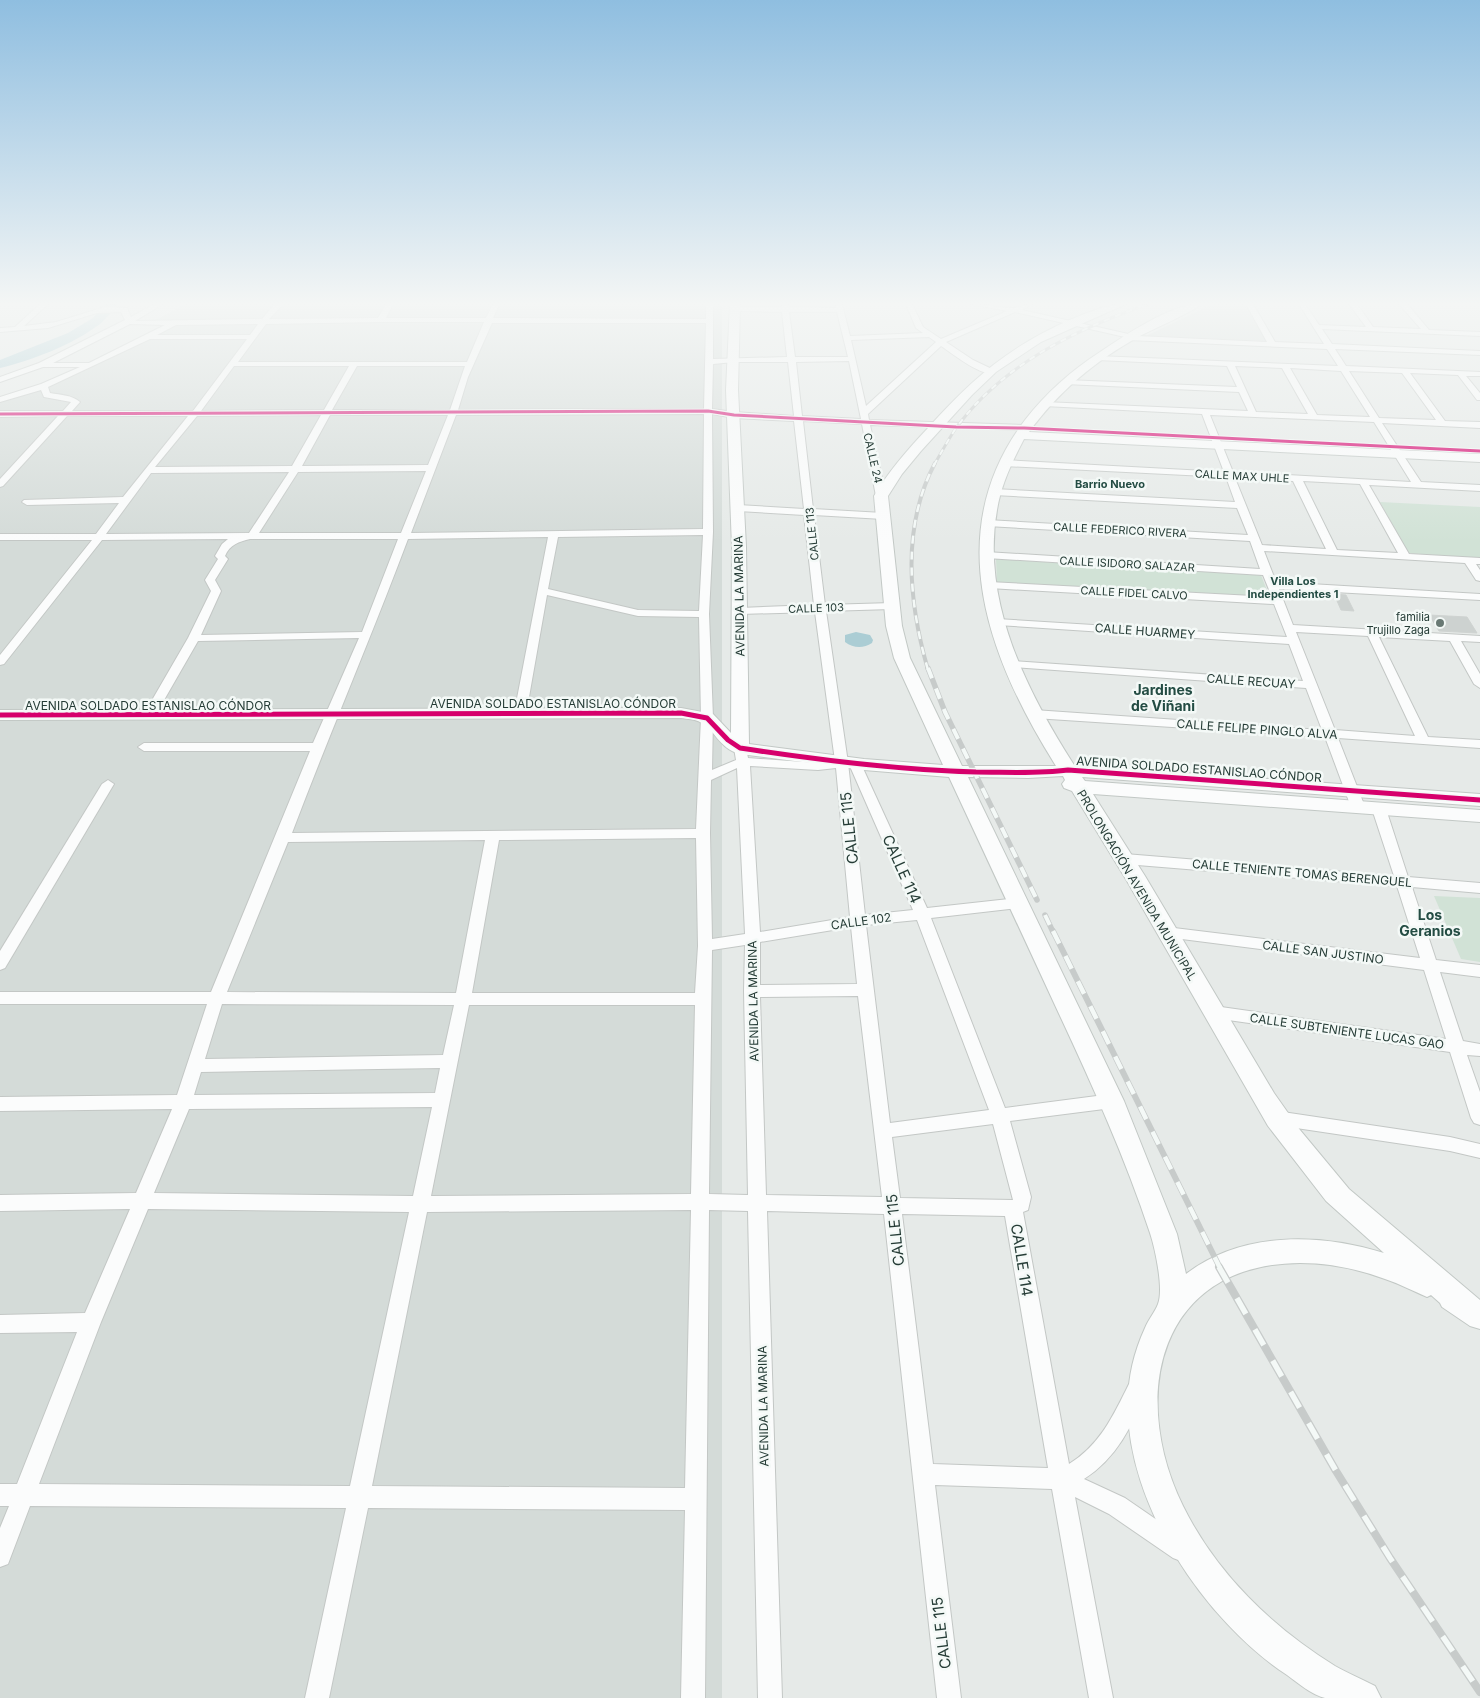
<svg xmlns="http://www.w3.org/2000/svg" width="1480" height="1698" viewBox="0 0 1480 1698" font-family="Inter,sans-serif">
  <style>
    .built { fill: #d4dbd8 }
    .green { fill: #d1e2d6 }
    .water { fill: #abcdd4 }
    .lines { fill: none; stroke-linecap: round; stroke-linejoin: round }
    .river { fill: #abcdd4; fill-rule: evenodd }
    .building { fill: #cdd2d0; stroke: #cfd3d1 }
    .street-casing { stroke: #c3c7c5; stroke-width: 2 }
    .secondary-casing { stroke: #c2c8c5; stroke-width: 2 }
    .street { fill: #fbfcfc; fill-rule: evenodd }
    .secondary { fill: #fbfcfc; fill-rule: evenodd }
    .rail-far4-casing { stroke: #c7cbca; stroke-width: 3 }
    .rail-far3-casing { stroke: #c7cbca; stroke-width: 4 }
    .rail-far2-casing { stroke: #c7cbca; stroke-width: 5.5 }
    .rail-far1-casing { stroke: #c7cbca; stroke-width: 6 }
    .rail-casing { stroke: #c7cbca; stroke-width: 8 }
    .rail-far4 { stroke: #f4f9f7; stroke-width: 2; stroke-dasharray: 6; stroke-linecap: butt }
    .rail-far3 { stroke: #f4f9f7; stroke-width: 2.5; stroke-dasharray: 8; stroke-linecap: butt }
    .rail-far2 { stroke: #f4f9f7; stroke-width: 4; stroke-dasharray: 11; stroke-linecap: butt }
    .rail-far1 { stroke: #f4f9f7; stroke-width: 4.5; stroke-dasharray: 14; stroke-linecap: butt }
    .rail { stroke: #f4f9f7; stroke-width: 5.5; stroke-dasharray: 18; stroke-linecap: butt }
    .cycleway-far1-casing { stroke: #f4f9f7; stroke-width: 5 }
    .cycleway-casing { stroke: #f4f9f7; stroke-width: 8 }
    .cycleway-far1 { stroke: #d6006c; stroke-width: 3 }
    .cycleway { stroke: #d6006c; stroke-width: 5 }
    .poi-dot { fill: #697974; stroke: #f4f9f7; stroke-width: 2 }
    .labels { text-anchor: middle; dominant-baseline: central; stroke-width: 5; stroke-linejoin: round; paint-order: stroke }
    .far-street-label { font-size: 11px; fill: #253c36; stroke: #f4f9f7 }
    .far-neighbourhood-label { font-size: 11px; font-weight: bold; fill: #234c43; stroke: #f4f9f7 }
    .far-poi-label { font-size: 11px; fill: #253c36; stroke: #f4f9f7; text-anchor: end }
    .street-label { font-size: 12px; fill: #253c36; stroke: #f4f9f7 }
    .neighbourhood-label { font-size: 14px; font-weight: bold; fill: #234c43; stroke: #f4f9f7 }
    .near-street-label { font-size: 15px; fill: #253c36; stroke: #f4f9f7 }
  </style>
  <rect width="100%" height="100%" fill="#e6eae8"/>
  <!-- built -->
  <g class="built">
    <polygon points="185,304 722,304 722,1698 0,1698 0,398 62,376 165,325 156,320"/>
    <polygon points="1213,304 1246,304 1266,341 1146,336"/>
  </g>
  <!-- green -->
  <g class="green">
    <polygon points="1380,502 1480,507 1480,558 1407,553"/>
    <polygon points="996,559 1261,575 1270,598 997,583"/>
    <polygon points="1434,896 1480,898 1480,962 1461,959"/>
  </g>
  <!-- water -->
  <path class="water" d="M856,632L870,635L873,640L872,643C863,649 853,648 845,642V635Z"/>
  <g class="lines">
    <!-- river -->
    <path class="river" d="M105,304H118C113,310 106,319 100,324C72,345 33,360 0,368V360L68,333L93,318Z"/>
  </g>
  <!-- building -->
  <g class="building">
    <polygon points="1334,594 1346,595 1354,611 1341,610"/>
    <polygon points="1429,615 1467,617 1477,633 1439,631"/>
  </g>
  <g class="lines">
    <defs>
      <g id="street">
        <path d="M40,304H48L24,326L56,322L105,307L127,308L131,317L154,304H163L135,321L262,319L275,304H283L269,319L378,318L386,304H393L386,318H486L493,304H499L493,318L706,319V304H713V359L787,357L782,312L735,311L731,309L735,307H782V304H788L789,307L836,308V304H842L850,336L923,333L916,328L906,304H912L923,327L941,339L1007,311L971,304C985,304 999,308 1012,308C1019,308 1025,304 1032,304L1022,310L1137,336L1267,342L1246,304H1253L1275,342L1324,344L1299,304H1305L1319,325L1366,327L1349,304H1357L1373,327L1421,329L1399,304H1407L1429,330L1480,332V336L1322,329L1332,344L1480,351V355L1335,349L1346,366L1480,372V376H1466L1480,393V400H1477L1458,375L1410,373L1445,421L1480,422V428L1382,423L1421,482L1480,485V491L1369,485L1409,554L1480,558V564H1476L1480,570V581L1476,580L1465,563L1264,551L1276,582L1480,594V600L1279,589L1293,625L1480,636V642L1461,641L1480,674V688L1474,684L1450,641L1379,637L1428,737L1480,740V748L1338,738L1365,807L1358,811L1351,807L1325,737L1034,718L1028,714L1034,710L1322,730L1306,688L1011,667L1005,664L1011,661L1303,681L1289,644L997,625L992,622L997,619L1287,637L1274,604L989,588L984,585L989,582L1272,597L1263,575L986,558L981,555L986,552L1260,569L1250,541L987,526L982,523L987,520L1248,535L1237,508L994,495L989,492L994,489L1235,502L1226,477L1004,466L1000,463L1004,460L1224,472L1202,414L1044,406L1040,404L1044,402L1248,411L1239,392L1065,384L1061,382L1065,380L1237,387L1227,366L1097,360L1093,358L1097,356L1338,366L1327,349L1128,340H1125V337L1015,312L946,342L973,360L994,370V374C979,375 953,354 941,346L868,414L869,420L1024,425L1027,426V430L870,425L886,496L881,499L876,496L862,424L803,421L813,509L883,513L888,516L883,519L814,515L825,605L892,603L897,606L892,609L826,611L848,763L865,915L913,910L849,764L855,760L861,764L927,908L1018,898L1023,899L1025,903L1023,907L1018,908L931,918L1005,1108L1112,1094L1118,1096L1120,1101L1118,1106L1112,1108L1010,1121L1031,1197L1028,1210L1023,1212L1069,1464C1100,1445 1113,1416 1129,1384L1136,1381L1143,1384L1146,1391C1132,1426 1117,1458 1084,1479L1125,1498L1189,1542L1192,1550L1189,1558L1181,1561L1173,1558L1109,1514L1075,1497L1113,1698H1089L1052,1489L935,1485L961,1698H937L884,1214L767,1211L782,1698H758L748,1211L709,1210L705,1698H681L685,1510L368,1508L329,1698H305L346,1508L30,1506L8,1564L0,1567V1528L9,1506H0V1484H17L77,1332L0,1333V1315L85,1313L130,1209L0,1211V1195L136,1193L172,1109L0,1111V1097L177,1095L207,1004H0V992H211L310,751H144L138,747L144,743H313L359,638L198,641L156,714L150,718L146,717L144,714L188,638L211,591L205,580L218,559L215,556L222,544L228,539L102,540L4,664L0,665V655L92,540H0V534H96L119,503L27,505L22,502L24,500L123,497L188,416H67L3,486L0,487V479L58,416L0,417V411H63L71,402L44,397L41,390L0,402V397L41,384L80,367H43L0,382V377L39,363L125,320L121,312L97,313L48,328L0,332V328L15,327ZM789,312H837L848,357H795ZM381,322H484L467,362H238L266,324ZM492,323H706L704,409L458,410L468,377ZM130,324L165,325L89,363H53ZM258,324L250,335H157L176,325ZM929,337L936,342L866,406L851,340ZM150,339H247L193,411H72L80,402C72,395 61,395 50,393L48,387ZM849,361L861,419L802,416L796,362ZM734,362H788L794,416L734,412L712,409L713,364ZM234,366H349L324,410L201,411ZM357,366H465L450,410H332ZM1235,366L1282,368L1308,414L1256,412ZM1290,368L1341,371L1370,417L1317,415ZM1349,371L1402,373L1436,420L1379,418ZM704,414L703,529L411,533L456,415ZM712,414L734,418L794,421L804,509L738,505L733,508L738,511L804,515L814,605L740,608L735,611L740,614L815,612L835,761L818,763L748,758L746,748L740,744L734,748L736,760L712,770L713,718L709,614L713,532ZM321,415L292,466L155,467L197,416ZM330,415H448L428,465L302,466ZM1210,415L1374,422L1411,482L1233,472ZM426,471L401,533H259L298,472ZM289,472L249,533L106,534L151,473ZM1235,478L1293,481L1326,549L1262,545ZM1303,481L1360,484L1398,553L1337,550ZM703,535L699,611L638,610L548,589L558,537ZM548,537L514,714L520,718L526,714L547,595L638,616L699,617L701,718L696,829L292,833C329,735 371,638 408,539ZM250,539H398L362,632L201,635L221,591L215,580L228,559L225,556C230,544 239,542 250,539ZM1296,632L1368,636L1415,736L1335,730ZM750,766L818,770L836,768L850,917L760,932ZM737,768L745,934L712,939L710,833L711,780ZM696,838L698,946L695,993H472L499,840ZM485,840L456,993L227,992L288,842ZM917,920L989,1110L890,1123L866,925ZM851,927L857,984L760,985V942ZM745,945L744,991L748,1195L709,1194L712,950ZM858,996L882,1197L766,1195L760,997ZM222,1004L454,1005L443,1055L205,1059ZM469,1005H695L691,1194L431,1196ZM440,1068L435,1093L194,1095L201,1072ZM432,1107L413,1196L154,1193L189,1109ZM993,1124L1013,1200L900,1198L892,1137ZM148,1209L409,1212L350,1486L39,1484L101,1322ZM691,1210L685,1488L372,1486L427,1212ZM902,1214L1005,1216L1048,1468L933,1464Z"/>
        <polygon points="108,780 114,784 5,968 0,970 0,951 102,784"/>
        <polygon points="1379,805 1386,809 1408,877 1480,883 1480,893 1412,887 1436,960 1480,965 1480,977 1440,972 1463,1041 1480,1044 1480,1056 1467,1055 1480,1092 1480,1125 1474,1123 1471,1118 1450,1052 1214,1018 1208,1016 1206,1012 1208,1008 1214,1006 1446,1039 1424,970 1166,937 1161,936 1159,932 1161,928 1166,927 1420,958 1397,886 1125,864 1120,862 1118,859 1120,856 1125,854 1394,876 1372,809"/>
        <polygon points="1276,1111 1450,1137 1480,1144 1480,1158 1450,1151 1276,1125 1270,1123 1267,1118 1270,1113"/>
      </g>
      <path id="secondary" d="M730,304H740L738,390L746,547L749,744L864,759L943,765L894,658L886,626L874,496C889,471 908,449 928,428C973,378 1010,346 1072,319C1090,312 1107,304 1126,304L1041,342L996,372L972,395L921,451L902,474L888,496L902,626L910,658L962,766H1056C988,658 940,532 1025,420C1046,393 1072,370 1100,352C1126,335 1170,304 1201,304C1193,312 1153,329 1140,336C1096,360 1058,392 1029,432L1480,454V462L1024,439C1012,462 1001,485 997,510C981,601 1026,690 1074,765L1480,794V806L1082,777L1085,781L1480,810V822L1093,794L1145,876L1274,1093L1300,1130L1349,1189L1480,1300V1329L1470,1326L1442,1307L1440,1303L1431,1295L1427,1297C1413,1291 1400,1284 1385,1279C1358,1269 1329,1263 1300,1263C1158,1264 1129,1396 1183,1506C1216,1573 1272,1627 1335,1666C1347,1673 1362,1679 1375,1686L1381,1698C1366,1698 1339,1698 1325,1698C1312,1695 1298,1683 1287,1675C1205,1621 1126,1504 1128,1403C1128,1377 1134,1352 1145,1328C1148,1320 1155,1312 1158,1304C1164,1289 1155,1248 1150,1233C1124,1154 1089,1078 1054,1003C1019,927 984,852 949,777L864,770L740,754C718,748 715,729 700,722C695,719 687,719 681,718L0,720V710L681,708L713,714L731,733L732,547L726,390ZM1063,776L1065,780L1062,784L1064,788L1072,791L1127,881L1268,1126L1326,1201L1384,1253C1319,1233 1242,1231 1186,1274L1177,1234L1124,1101L968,777L1028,778Z"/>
    </defs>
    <!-- street casing -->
    <use href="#street" class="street-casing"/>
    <!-- secondary casing -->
    <use href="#secondary" class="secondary-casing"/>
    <!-- street -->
    <use href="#street" class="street"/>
    <!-- secondary -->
    <use href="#secondary" class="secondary"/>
    <defs>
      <path id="rail-far4" d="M934,465C941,453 948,440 956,428C1003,364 1075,330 1148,304"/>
      <path id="rail-far3" d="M928,670C909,604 901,527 935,463"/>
      <g id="rail-far2">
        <polyline points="928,668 945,712 1037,900"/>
        <polyline points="1045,915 1053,932"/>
      </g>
      <polyline id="rail-far1" points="1053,931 1220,1268"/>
      <polyline id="rail" points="1219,1267 1336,1471 1390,1558 1480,1692"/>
    </defs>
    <!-- rail-far4 casing -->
    <use href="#rail-far4" class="rail-far4-casing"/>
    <!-- rail-far3 casing -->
    <use href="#rail-far3" class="rail-far3-casing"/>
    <!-- rail-far2 casing -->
    <use href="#rail-far2" class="rail-far2-casing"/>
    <!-- rail-far1 casing -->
    <use href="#rail-far1" class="rail-far1-casing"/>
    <!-- rail casing -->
    <use href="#rail" class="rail-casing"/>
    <!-- rail-far4 -->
    <use href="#rail-far4" class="rail-far4"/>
    <!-- rail-far3 -->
    <use href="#rail-far3" class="rail-far3"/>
    <!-- rail-far2 -->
    <use href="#rail-far2" class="rail-far2"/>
    <!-- rail-far1 -->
    <use href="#rail-far1" class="rail-far1"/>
    <!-- rail -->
    <use href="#rail" class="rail"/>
    <defs>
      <polyline id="cycleway-far1" points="0,414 708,411 734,415 956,427 1024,428 1480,451"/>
      <path id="cycleway" d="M0,715L681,713L707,718L728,740L740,748C818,760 897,770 976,772C1007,772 1038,774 1068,770L1480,800"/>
    </defs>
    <!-- cycleway-far1 casing -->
    <use href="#cycleway-far1" class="cycleway-far1-casing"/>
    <!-- cycleway casing -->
    <use href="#cycleway" class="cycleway-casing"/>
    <!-- cycleway-far1 -->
    <use href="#cycleway-far1" class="cycleway-far1"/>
    <!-- cycleway -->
    <use href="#cycleway" class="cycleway"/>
  </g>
  <!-- sky -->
  <linearGradient id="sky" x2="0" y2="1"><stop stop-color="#8fbee0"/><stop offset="0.56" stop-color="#f4f6f5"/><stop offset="1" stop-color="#f4f6f5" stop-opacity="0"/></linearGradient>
  <rect width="1480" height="542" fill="url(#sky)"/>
  <!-- markers -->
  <circle class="poi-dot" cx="1440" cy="623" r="5"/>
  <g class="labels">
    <!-- far-street labels -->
    <g class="far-street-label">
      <text transform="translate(873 458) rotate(77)">CALLE 24</text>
      <text transform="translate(1242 476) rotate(3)">CALLE MAX UHLE</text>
      <text transform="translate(1120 530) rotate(3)">CALLE FEDERICO RIVERA</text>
      <text transform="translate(812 534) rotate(-96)">CALLE 113</text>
      <text transform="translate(1127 564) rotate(3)">CALLE ISIDORO SALAZAR</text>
      <text transform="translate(1134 593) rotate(3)">CALLE FIDEL CALVO</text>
      <text transform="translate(816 608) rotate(-2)">CALLE 103</text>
    </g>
    <!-- far-neighbourhood labels -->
    <g class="far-neighbourhood-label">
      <text x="1110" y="484">Barrio Nuevo</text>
      <text x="1293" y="581">Villa Los<tspan x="1293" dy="13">Independientes 1</tspan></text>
    </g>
    <!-- far-poi labels -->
    <g class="far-poi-label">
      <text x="1430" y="617">familia<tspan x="1430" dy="13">Trujillo Zaga</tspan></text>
    </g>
    <!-- street labels -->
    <g class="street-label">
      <text transform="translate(739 596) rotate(-91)">AVENIDA LA MARINA</text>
      <text transform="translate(1145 631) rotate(4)">CALLE HUARMEY</text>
      <text transform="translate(1251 681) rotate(4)">CALLE RECUAY</text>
      <text x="553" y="703">AVENIDA SOLDADO ESTANISLAO CÓNDOR</text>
      <text x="148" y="705">AVENIDA SOLDADO ESTANISLAO CÓNDOR</text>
      <text transform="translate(1257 729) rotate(4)">CALLE FELIPE PINGLO ALVA</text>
      <text transform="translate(1199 769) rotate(4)">AVENIDA SOLDADO ESTANISLAO CÓNDOR</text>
      <text transform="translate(1302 873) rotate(5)">CALLE TENIENTE TOMAS BERENGUEL</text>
      <text transform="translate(1137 885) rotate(59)">PROLONGACIÓN AVENIDA MUNICIPAL</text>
      <text transform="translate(861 921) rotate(-8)">CALLE 102</text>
      <text transform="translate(1323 952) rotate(7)">CALLE SAN JUSTINO</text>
      <text transform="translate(753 1001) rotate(-91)">AVENIDA LA MARINA</text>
      <text transform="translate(1347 1031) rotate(8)">CALLE SUBTENIENTE LUCAS GAO</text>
      <text transform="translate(763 1406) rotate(-91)">AVENIDA LA MARINA</text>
    </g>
    <!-- neighbourhood labels -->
    <g class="neighbourhood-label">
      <text x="1163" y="689">Jardines<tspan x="1163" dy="16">de Viñani</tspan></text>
      <text x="1430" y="914">Los<tspan x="1430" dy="16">Geranios</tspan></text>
    </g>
    <!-- near-street labels -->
    <g class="near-street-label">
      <text transform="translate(849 828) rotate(-96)">CALLE 115</text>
      <text transform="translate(902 869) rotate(66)">CALLE 114</text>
      <text transform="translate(895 1230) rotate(-96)">CALLE 115</text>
      <text transform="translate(1022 1260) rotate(81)">CALLE 114</text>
      <text transform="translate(941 1633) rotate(-97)">CALLE 115</text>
    </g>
  </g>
</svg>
